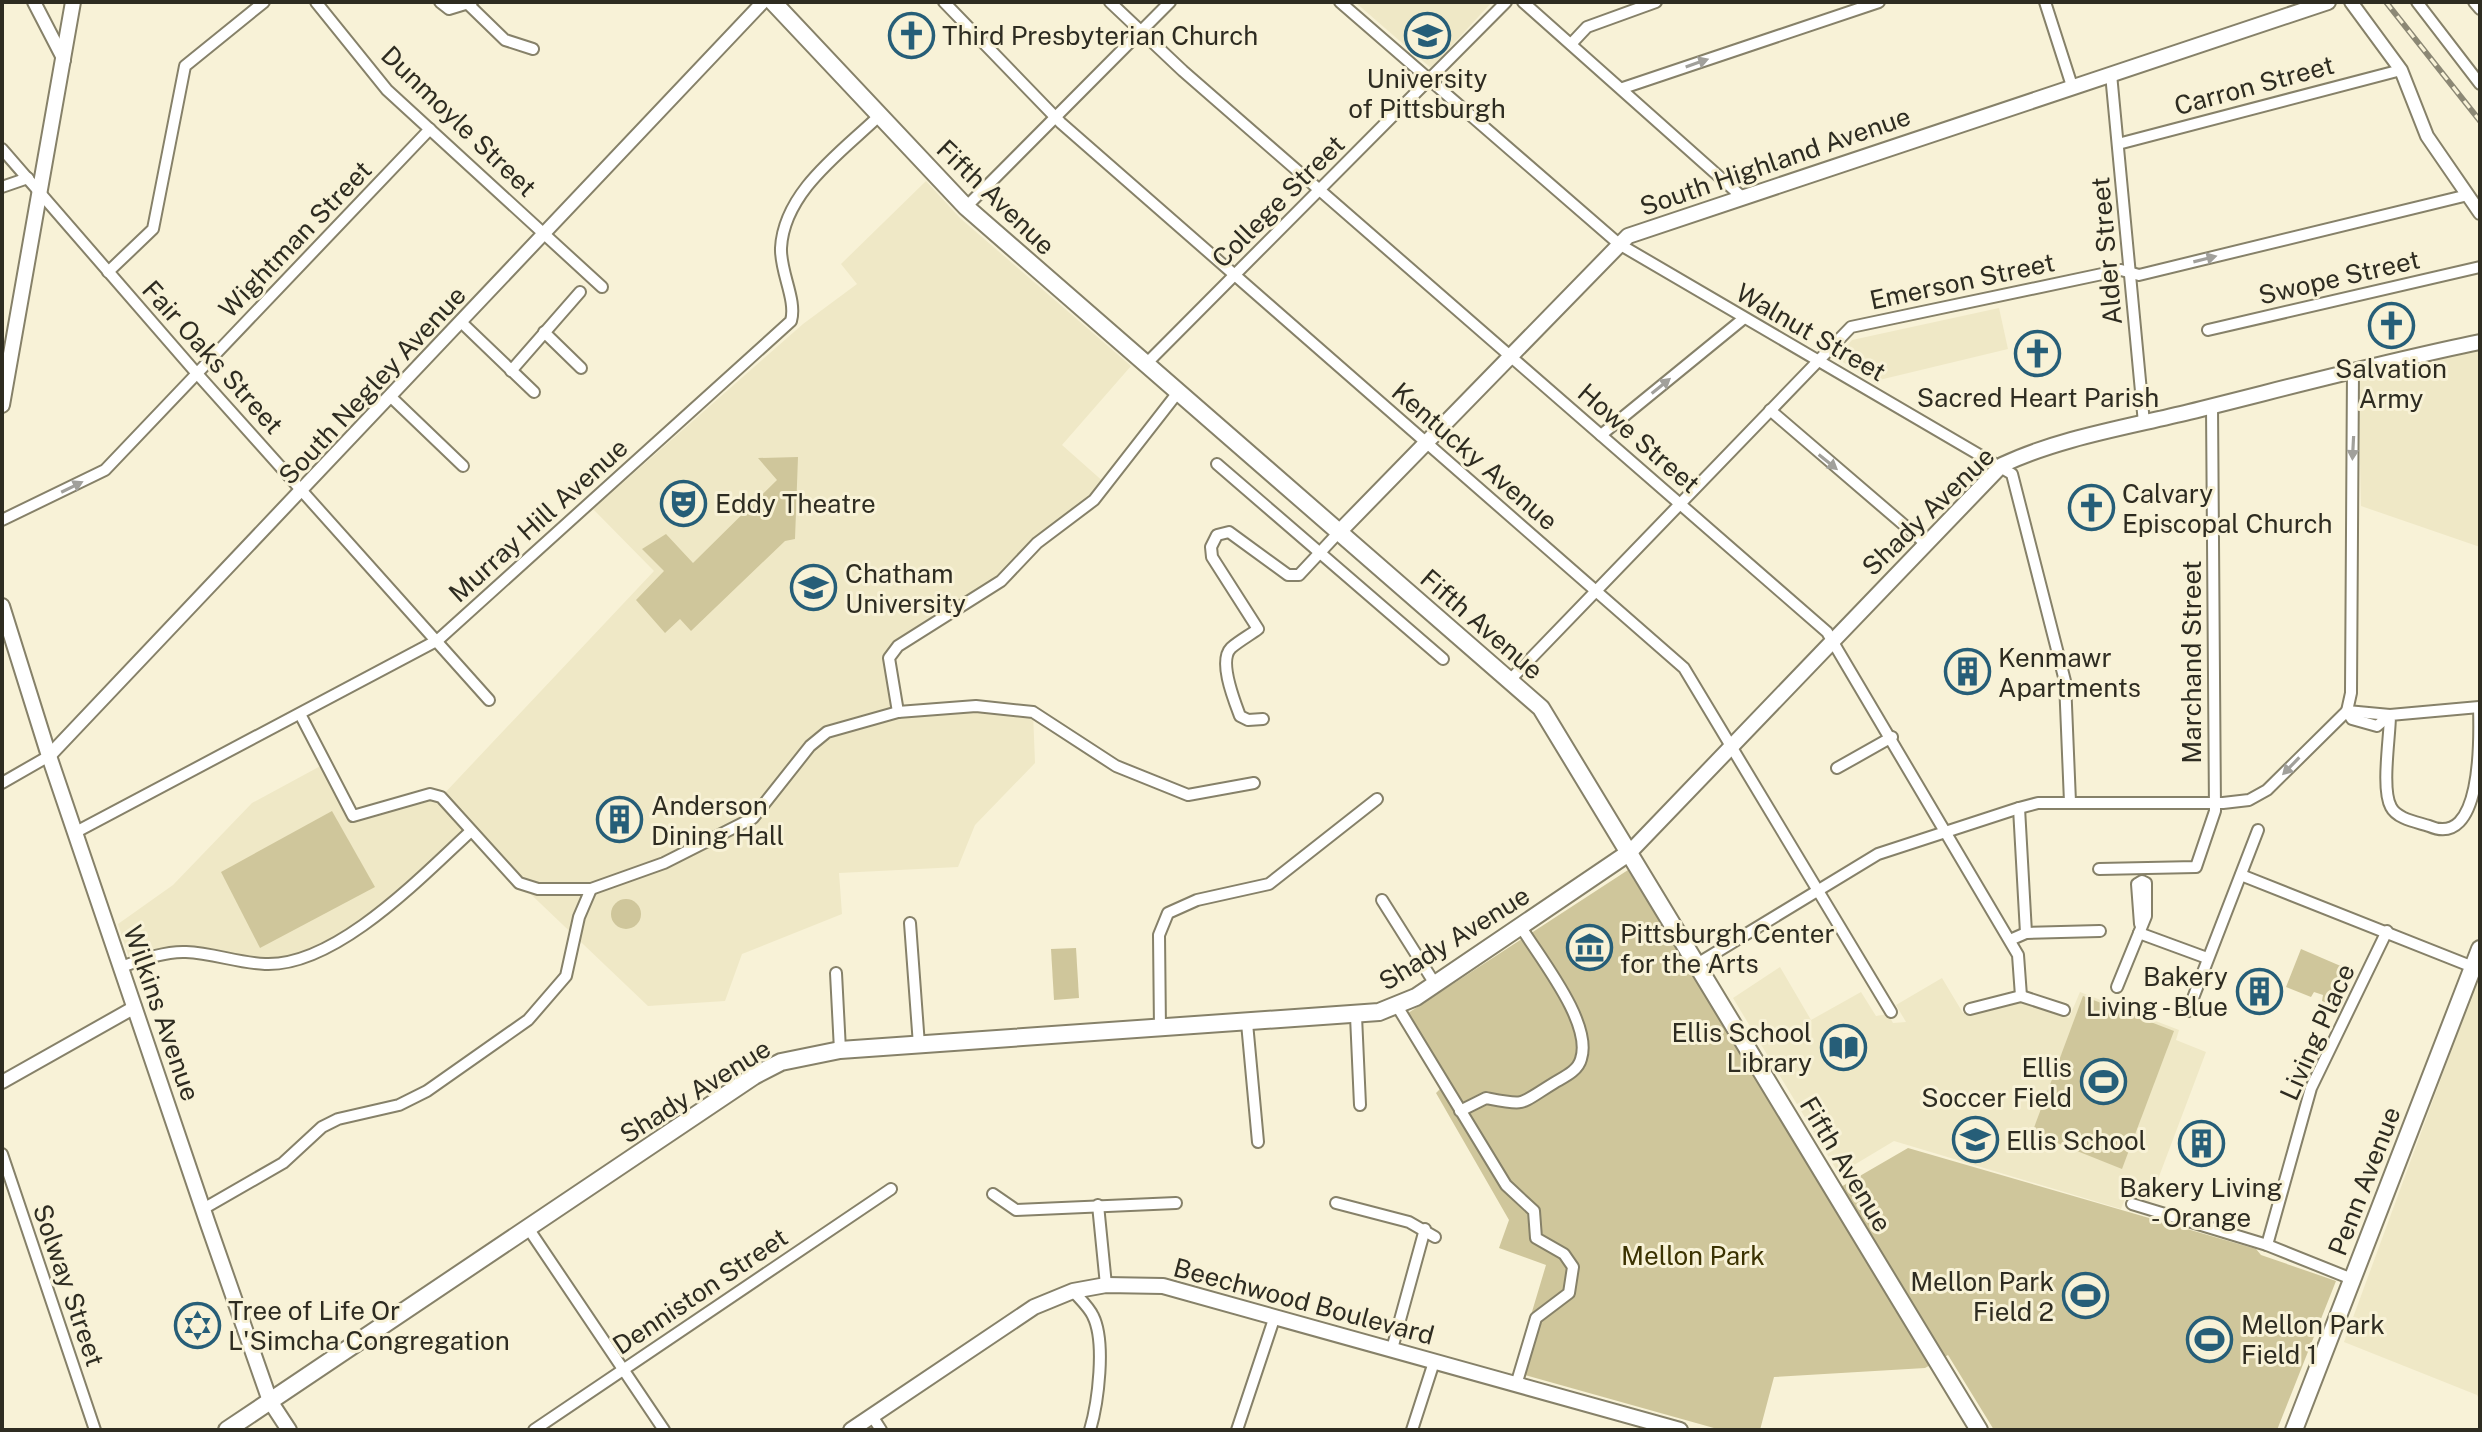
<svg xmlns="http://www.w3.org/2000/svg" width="2482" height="1432" viewBox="0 0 2482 1432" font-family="'Public Sans',sans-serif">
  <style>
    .built { fill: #efe8c6 }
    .green { fill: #cfc69b }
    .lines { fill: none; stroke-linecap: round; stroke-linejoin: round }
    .minor-casing { stroke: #868169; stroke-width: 14 }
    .tertiary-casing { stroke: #868169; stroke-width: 16 }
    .secondary-casing { stroke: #868169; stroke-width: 18 }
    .primary-casing { stroke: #868169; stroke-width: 20 }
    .trunk-casing { stroke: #868169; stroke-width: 20 }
    .minor { stroke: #fff; stroke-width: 10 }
    .tertiary { stroke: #fff; stroke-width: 12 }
    .secondary { stroke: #fff; stroke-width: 14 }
    .primary { stroke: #fff; stroke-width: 16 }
    .trunk { stroke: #fff; stroke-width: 16 }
    .rail-casing { stroke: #8c8875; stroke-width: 6 }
    .rail { stroke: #f8f2d7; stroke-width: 3; stroke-dasharray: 9; stroke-linecap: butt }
    .oneway { fill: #a1a09b }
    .labels { text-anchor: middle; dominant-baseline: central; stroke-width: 6; stroke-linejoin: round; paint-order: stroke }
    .poi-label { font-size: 26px; fill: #2e2c21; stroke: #f8f2d7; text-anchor: start }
    .street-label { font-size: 26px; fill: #2e2c21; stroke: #f8f2d7 }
    .park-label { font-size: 26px; fill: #3b3201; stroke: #f8f2d7 }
  </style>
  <rect width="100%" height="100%" fill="#f8f2d7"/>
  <!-- built -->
  <g class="built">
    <polygon points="1355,2 1492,2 1431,68"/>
    <polygon points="926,181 960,218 1131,366 1062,445 1106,484 1001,581 898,646 889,658 899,712 976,706 1033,712 1035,763 975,825 958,867 839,873 842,914 742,954 725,1001 648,1006 519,883 471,832 346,937 282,963 185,952 131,964 118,924 173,885 252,803 326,763 353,816 441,797 654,571 593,509 803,324 857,284 841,264"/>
    <polygon points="1999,308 2008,349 1875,381 1836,358 1852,340"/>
    <polygon points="2480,346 2480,547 2361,506 2358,373"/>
    <polygon points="1780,967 1811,1020 1861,992 1876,1016 1888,1014 1893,1023 1906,1022 1896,1005 1942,978 1963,1013 2030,1001 2069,1018 2080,992 2179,1030 2176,1040 2206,1052 2149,1203 2126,1196 2121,1209 1894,1141 1839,1174 1733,998"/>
    <polygon points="2478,978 2480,979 2480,1401 2477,1395 2344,1342"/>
  </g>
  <!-- green -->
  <g class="green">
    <polygon points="798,457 795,539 785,541 691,631 680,619 665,633 636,600 664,571 642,549 666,534 693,563 777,480 758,458"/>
    <polygon points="332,811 375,887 260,948 221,872"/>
    <polygon points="1628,870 1827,1195 1908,1148 2256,1249 2261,1255 2336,1281 2277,1430 1994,1430 1948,1355 1925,1368 1774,1377 1760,1430 1721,1430 1514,1372 1546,1265 1499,1248 1509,1220 1436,1093 1441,1088 1399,1019"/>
    <circle cx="626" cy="914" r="15"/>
    <polygon points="1076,948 1079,998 1054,1000 1051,949"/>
    <polygon points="2301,949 2343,967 2329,1004 2322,1001 2323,995 2314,992 2311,997 2286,987"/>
    <polygon points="2083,996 2174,1031 2122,1169 2032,1133"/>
  </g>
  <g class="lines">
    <defs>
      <g id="minor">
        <polyline points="316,2 387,90 602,287"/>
        <polyline points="440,2 449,9 472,2"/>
        <polyline points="944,2 1061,123 1684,668 1891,1012"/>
        <polyline points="1110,2 1183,71 1827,632 2018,955 2021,996"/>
        <polyline points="1340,2 1619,244 2012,474 2065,681 2070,802"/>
        <polyline points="1523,2 1741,196"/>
        <polyline points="2045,2 2072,86"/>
        <polyline points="2417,2 2480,84"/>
        <polyline points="2474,2 2480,9"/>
        <polyline points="469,5 505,40 533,49"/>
        <polyline points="1571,44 1587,27 1656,2"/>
        <polyline points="2111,74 2144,423"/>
        <polyline points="1623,88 1879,2"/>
        <polyline points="2118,144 2401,70"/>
        <polyline points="2,149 192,368 489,700"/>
        <polyline points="2,187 28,178"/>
        <polyline points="966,207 1170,2"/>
        <polyline points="108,272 153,229 185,66 264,2"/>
        <polyline points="461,322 534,392"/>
        <polyline points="2208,330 2480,267"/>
        <polyline points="544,332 581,368"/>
        <polyline points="1147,363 1506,2"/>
        <polyline points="511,371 580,292"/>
        <polyline points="391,397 463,466"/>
        <polyline points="1770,410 1925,543"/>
        <polyline points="1601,435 1743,319"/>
        <polyline points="1217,464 1443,659"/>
        <polyline points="2,520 105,470 430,129"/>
        <polyline points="1509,681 1851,327 2121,270 2139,275 2468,195"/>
        <path d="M2347,711L2390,715L2479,707C2480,741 2482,849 2429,826C2417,822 2397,819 2391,807C2381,789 2390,737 2390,715"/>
        <polyline points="2347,711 2352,719 2377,726 2390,715"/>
        <polyline points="898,712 976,706 1033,712 1116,766 1188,795 1254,783"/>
        <polyline points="300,714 353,816 430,794 441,797 519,883 538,889 591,889 664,863 753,818 810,746 827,732 898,712 889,658 898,646 1001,581 1037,543 1094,500 1179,391"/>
        <path d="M1263,719L1248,720L1240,716C1234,700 1218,661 1231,648C1239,641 1250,635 1258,629L1212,557L1211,547L1217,535L1229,532L1288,575H1299L1340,531"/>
        <polyline points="1837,768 1892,737"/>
        <polyline points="2,783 49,756"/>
        <polyline points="2019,808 2026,933"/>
        <path d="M76,832L438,640L791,321C797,300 780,272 781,248C784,191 843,151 880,115"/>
        <polyline points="2099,869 2196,867 2215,811 2212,406"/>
        <polyline points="2241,875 2473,967"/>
        <polyline points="1382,900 1435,984"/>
        <polyline points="910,923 919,1045"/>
        <polyline points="2139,933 2207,958"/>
        <polyline points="2010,940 2026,933 2100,931"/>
        <polyline points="1697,964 1878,854 2019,808 2038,803 2223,803 2249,800 2267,790 2347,711 2351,693 2353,370"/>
        <path d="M121,967C141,960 165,951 186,952C213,953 238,963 265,964C336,967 422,876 471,831"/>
        <polyline points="836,973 840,1050"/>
        <polyline points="2117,987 2146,916 2146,883 2142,881 2137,884 2140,924"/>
        <polyline points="1397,1006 1506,1185 1534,1211 1536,1238 1564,1254 1573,1267 1569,1293 1536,1318 1516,1385"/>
        <polyline points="1970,1009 2021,996 2064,1010"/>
        <polyline points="2188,1011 2258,830"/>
        <polyline points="1356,1016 1360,1105"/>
        <polyline points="1247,1023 1258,1142"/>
        <polyline points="1160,1029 1159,935 1168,913 1197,900 1269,884 1377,799"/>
        <path d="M1460,1111L1486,1098C1527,1106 1518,1105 1554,1083C1564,1077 1578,1071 1581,1059C1593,1023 1539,957 1521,927"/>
        <polyline points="2,1154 95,1430"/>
        <polyline points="993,1194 1016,1210 1176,1203"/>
        <polyline points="1336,1203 1409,1222 1435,1237"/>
        <polyline points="2132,1204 2267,1245 2352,1279"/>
        <polyline points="1098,1205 1106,1285"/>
        <polyline points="203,1209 283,1163 322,1127 338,1119 399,1105 427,1091 528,1020 566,976 579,917 591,889"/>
        <polyline points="528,1228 664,1430"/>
        <polyline points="2267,1245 2311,1088 2387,931"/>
        <path d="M1073,1291C1079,1298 1089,1307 1093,1316C1106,1342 1098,1403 1090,1430"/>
        <polyline points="1392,1349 1425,1229"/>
        <polyline points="872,1416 881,1430"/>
        <polyline points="534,1430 891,1189"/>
        <polyline points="1237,1430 1275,1316"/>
        <polyline points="1412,1430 1434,1362"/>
      </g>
      <g id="tertiary">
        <polyline points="34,2 64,60"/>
        <polyline points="2351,2 2401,70 2427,136 2480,213"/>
        <polyline points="49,756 763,2"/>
        <polyline points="2,1082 135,1007"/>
      </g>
      <g id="secondary">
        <polyline points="2,405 73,2"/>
        <polyline points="1340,531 1628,236 2328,2"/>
        <polyline points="2,606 49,756 208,1224 270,1401 289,1430"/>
        <path d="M1630,852L2002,465C2059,438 2128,427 2189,412C2286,388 2382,362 2480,342"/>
        <polyline points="851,1430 1034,1307 1073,1291 1106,1285 1163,1286 1680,1430"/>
      </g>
      <g id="primary">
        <polyline points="227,1430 754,1076 781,1062 840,1050 1379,1012 1416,997 1630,852"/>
        <polyline points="2294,1430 2480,949"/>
      </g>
      <polyline id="trunk" points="773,2 966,207 1541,708 1979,1430"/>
    </defs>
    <!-- minor casing -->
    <use href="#minor" class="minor-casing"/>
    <!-- tertiary casing -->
    <use href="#tertiary" class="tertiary-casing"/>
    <!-- secondary casing -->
    <use href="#secondary" class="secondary-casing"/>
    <!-- primary casing -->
    <use href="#primary" class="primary-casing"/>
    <!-- trunk casing -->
    <use href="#trunk" class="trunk-casing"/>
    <!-- minor -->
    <use href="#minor" class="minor"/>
    <!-- tertiary -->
    <use href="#tertiary" class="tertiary"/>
    <!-- secondary -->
    <use href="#secondary" class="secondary"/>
    <!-- primary -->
    <use href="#primary" class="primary"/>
    <!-- trunk -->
    <use href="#trunk" class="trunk"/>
    <defs>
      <polyline id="rail" points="2386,2 2480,121"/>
    </defs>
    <!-- rail casing -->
    <use href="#rail" class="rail-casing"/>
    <!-- rail -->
    <use href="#rail" class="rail"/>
  </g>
  <!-- one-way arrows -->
  <defs><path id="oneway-solid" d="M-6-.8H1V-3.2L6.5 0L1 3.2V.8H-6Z" transform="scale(2)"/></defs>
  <g class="oneway">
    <use href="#oneway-solid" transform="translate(1697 63) rotate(-19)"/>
    <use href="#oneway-solid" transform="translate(2205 259) rotate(-14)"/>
    <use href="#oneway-solid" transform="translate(1661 386) rotate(-39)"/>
    <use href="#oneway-solid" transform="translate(2353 448) rotate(93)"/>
    <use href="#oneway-solid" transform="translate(1828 462) rotate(39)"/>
    <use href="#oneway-solid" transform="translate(72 487) rotate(-26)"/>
    <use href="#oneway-solid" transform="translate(2291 766) rotate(134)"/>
  </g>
  <!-- icons -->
  <defs>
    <symbol id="church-ring" viewBox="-11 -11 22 22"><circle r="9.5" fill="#f8f2d7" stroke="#265e78" stroke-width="1.5"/><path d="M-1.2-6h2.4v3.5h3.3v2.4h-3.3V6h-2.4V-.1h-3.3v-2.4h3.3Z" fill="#265e78"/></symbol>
    <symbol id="university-ring" viewBox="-11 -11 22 22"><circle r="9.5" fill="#f8f2d7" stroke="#265e78" stroke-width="1.5"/><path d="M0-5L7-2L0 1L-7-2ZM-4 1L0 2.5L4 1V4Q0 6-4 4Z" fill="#265e78"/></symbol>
    <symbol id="theatre-ring" viewBox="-11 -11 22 22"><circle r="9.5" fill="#f8f2d7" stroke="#265e78" stroke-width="1.5"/><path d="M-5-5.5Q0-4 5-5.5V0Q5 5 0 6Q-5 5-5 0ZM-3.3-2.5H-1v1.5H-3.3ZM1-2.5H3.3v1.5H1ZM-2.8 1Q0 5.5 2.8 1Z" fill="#265e78"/></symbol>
    <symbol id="building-ring" viewBox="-11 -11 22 22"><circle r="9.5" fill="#f8f2d7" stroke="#265e78" stroke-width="1.5"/><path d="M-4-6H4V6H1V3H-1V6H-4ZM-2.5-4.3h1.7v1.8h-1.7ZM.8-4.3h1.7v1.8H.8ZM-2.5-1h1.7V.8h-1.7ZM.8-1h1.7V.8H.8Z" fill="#265e78"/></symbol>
    <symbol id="museum-ring" viewBox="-11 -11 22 22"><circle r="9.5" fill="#f8f2d7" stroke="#265e78" stroke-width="1.5"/><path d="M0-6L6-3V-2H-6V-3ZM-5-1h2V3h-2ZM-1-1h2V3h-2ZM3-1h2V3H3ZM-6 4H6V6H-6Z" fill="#265e78"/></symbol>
    <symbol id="library-ring" viewBox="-11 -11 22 22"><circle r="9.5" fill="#f8f2d7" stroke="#265e78" stroke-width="1.5"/><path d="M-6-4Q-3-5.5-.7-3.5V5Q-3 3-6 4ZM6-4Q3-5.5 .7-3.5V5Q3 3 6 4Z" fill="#265e78"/></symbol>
    <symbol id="stadium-ring" viewBox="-11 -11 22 22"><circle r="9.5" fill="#f8f2d7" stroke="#265e78" stroke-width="1.5"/><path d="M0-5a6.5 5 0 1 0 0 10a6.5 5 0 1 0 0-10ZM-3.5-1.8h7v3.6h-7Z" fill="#265e78"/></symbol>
    <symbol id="school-ring" viewBox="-11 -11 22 22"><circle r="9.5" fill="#f8f2d7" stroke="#265e78" stroke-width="1.5"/><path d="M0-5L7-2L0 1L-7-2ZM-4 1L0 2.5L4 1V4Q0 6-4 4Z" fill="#265e78"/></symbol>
    <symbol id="synagogue-ring" viewBox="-11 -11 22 22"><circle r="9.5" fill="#f8f2d7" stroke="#265e78" stroke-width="1.5"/><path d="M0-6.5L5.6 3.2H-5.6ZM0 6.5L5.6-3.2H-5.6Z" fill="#265e78"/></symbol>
  </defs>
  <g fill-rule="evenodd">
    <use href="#church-ring" x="886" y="10" width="51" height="51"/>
    <use href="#university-ring" x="1402" y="10" width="51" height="51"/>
    <use href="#church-ring" x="2366" y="300" width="51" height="51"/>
    <use href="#church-ring" x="2012" y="328" width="51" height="51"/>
    <use href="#theatre-ring" x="658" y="478" width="51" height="51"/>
    <use href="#church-ring" x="2066" y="482" width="51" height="51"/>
    <use href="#university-ring" x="788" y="562" width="51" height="51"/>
    <use href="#building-ring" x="1942" y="646" width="51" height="51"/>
    <use href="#building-ring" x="594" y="794" width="51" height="51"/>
    <use href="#museum-ring" x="1564" y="922" width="51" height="51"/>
    <use href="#building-ring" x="2234" y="966" width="51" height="51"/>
    <use href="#library-ring" x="1818" y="1022" width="51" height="51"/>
    <use href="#stadium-ring" x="2078" y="1056" width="51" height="51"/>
    <use href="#school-ring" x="1950" y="1114" width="51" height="51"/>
    <use href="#building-ring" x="2176" y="1118" width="51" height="51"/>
    <use href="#stadium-ring" x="2060" y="1270" width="51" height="51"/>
    <use href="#synagogue-ring" x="172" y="1300" width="51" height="51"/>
    <use href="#stadium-ring" x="2184" y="1314" width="51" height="51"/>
  </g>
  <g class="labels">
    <!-- poi labels -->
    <g class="poi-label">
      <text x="942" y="35">Third Presbyterian Church</text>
      <text x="1427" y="78" text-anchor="middle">University<tspan x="1427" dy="30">of Pittsburgh</tspan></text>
      <text x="2391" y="368" text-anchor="middle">Salvation<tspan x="2391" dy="30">Army</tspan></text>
      <text x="2038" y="397" text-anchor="middle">Sacred Heart Parish</text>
      <text x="2122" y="493">Calvary<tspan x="2122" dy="30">Episcopal Church</tspan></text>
      <text x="715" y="503">Eddy Theatre</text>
      <text x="845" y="573">Chatham<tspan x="845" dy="30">University</tspan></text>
      <text x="1998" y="657">Kenmawr<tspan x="1998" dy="30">Apartments</tspan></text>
      <text x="651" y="805">Anderson<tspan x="651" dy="30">Dining Hall</tspan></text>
      <text x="1620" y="933">Pittsburgh Center<tspan x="1620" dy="30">for the Arts</tspan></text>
      <text x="2228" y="976" text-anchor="end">Bakery<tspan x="2228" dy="30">Living - Blue</tspan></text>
      <text x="1812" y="1032" text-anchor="end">Ellis School<tspan x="1812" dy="30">Library</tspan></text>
      <text x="2072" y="1067" text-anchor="end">Ellis<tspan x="2072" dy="30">Soccer Field</tspan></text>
      <text x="2006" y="1140">Ellis School</text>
      <text x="2201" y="1187" text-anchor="middle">Bakery Living<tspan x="2201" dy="30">- Orange</tspan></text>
      <text x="2054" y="1281" text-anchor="end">Mellon Park<tspan x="2054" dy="30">Field 2</tspan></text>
      <text x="228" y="1310">Tree of Life Or<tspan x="228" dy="30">L'Simcha Congregation</tspan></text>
      <text x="2241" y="1324">Mellon Park<tspan x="2241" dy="30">Field 1</tspan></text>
    </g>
    <!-- street labels -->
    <g class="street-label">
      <text transform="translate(2254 85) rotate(-15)">Carron Street</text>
      <text transform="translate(459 121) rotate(44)">Dunmoyle Street</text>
      <text transform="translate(1775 161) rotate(-19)">South Highland Avenue</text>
      <text transform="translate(996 197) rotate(44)">Fifth Avenue</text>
      <text transform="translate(1278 201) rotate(-45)">College Street</text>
      <text transform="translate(295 239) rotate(-46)">Wightman Street</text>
      <text transform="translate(2106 251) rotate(-95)">Alder Street</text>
      <text transform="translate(2339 277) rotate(-13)">Swope Street</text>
      <text transform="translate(1962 281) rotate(-12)">Emerson Street</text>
      <text transform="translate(1811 332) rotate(30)">Walnut Street</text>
      <text transform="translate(213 357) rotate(48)">Fair Oaks Street</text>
      <text transform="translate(372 385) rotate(-47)">South Negley Avenue</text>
      <text transform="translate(1639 438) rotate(41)">Howe Street</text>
      <text transform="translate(1475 456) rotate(41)">Kentucky Avenue</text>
      <text transform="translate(1928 511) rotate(-44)">Shady Avenue</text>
      <text transform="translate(538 520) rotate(-42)">Murray Hill Avenue</text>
      <text transform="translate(1482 624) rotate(41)">Fifth Avenue</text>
      <text transform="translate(2191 662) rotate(-90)">Marchand Street</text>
      <text transform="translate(1454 938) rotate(-32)">Shady Avenue</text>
      <text transform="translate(162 1013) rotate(71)">Wilkins Avenue</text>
      <text transform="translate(2317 1032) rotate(-66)">Living Place</text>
      <text transform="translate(695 1091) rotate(-32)">Shady Avenue</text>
      <text transform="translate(1846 1164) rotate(59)">Fifth Avenue</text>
      <text transform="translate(2364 1181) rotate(-69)">Penn Avenue</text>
      <text transform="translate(69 1285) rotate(71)">Solway Street</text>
      <text transform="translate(700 1291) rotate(-34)">Denniston Street</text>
      <text transform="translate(1304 1301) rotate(15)">Beechwood Boulevard</text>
    </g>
    <!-- park labels -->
    <g class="park-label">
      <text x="1693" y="1255">Mellon Park</text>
    </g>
  </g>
  <!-- border -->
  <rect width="2482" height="1432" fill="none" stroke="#2e2c21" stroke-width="8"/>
</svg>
